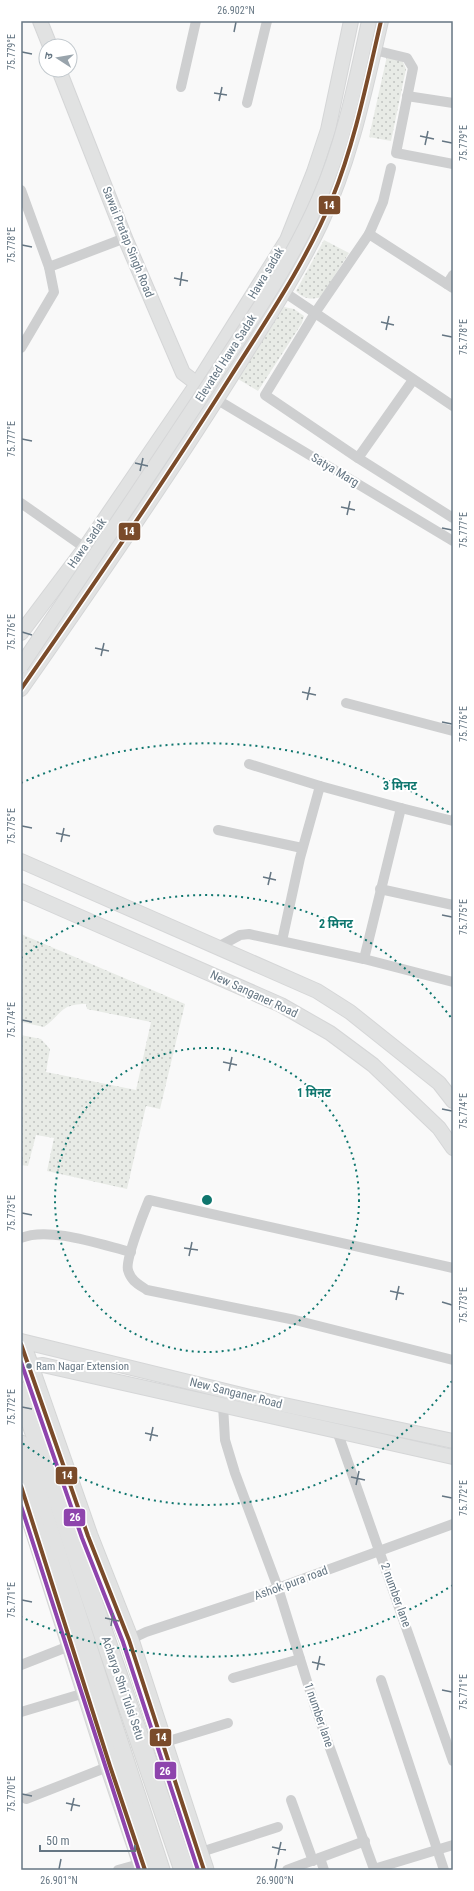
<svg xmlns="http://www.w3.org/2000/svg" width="474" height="1891" viewBox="0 0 474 1891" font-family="'Roboto Condensed','Noto Sans Devanagari',sans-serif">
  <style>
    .grass { fill: url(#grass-dots) }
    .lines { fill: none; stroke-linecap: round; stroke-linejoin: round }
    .secondary-casing { stroke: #d5d6d7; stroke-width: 16 }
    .highway-casing { stroke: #d5d6d6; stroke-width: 21 }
    .street { stroke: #cecfd0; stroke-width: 10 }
    .secondary { stroke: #e1e2e2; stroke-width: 14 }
    .highway { stroke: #e1e2e2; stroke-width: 19 }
    .secondary-bridge-casing { stroke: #d5d6d7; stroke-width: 16; stroke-linecap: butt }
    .secondary-bridge { stroke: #e1e2e2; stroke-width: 14 }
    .bus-1-casing { stroke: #fff; stroke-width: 7 }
    .bus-2-casing { stroke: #fff; stroke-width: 7 }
    .bus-1 { stroke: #7a4b2a; stroke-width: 4 }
    .bus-2 { stroke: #8e44ad; stroke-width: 4 }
    .ticks { fill: none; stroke: #657683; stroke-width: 1.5 }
    .ring { fill: none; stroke: #0f766e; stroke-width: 2; stroke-dasharray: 2 4 }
    .bus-dot { fill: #657683; stroke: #fff; stroke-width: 1.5 }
    .labels { text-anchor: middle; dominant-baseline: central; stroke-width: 4; stroke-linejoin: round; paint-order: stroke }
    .bus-label { font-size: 11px; fill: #657683; stroke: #fff; text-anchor: start }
    .street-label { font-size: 12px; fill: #657683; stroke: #fff }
    .centre { fill: #0f766e; stroke: #fff; stroke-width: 2 }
    .ring-label { font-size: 12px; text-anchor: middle; font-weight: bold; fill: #0f766e; stroke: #fff; stroke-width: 4; stroke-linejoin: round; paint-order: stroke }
    .line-badge { stroke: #fff; stroke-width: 1.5 }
    .badge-label { font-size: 11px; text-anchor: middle; font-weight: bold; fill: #fff }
    .neatline { fill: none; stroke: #657683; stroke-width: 1.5 }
    .ticks-label { font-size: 10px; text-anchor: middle; fill: #657683 }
  </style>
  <defs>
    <pattern id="grass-dots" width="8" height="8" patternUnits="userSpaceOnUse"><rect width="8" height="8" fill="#e8ebe6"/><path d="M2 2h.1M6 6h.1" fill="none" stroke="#c0c3c0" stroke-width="1.8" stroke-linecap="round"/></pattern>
  </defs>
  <rect width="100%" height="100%" fill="#f9f9f9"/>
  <!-- grass -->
  <g class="grass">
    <polygon points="387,56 403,62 406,69 391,141 369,137"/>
    <path d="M324,240L349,253L321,297C310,300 304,299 296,291Z"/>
    <polygon points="284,307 294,309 304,316 302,323 258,391 238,379"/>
    <path d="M21,934L185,1004L160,1109L146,1106L127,1189L47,1171L54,1138L36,1135L28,1166L21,1165V1035L41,1039L50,1049L46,1072L136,1090L151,1022L87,1009L86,1004C60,1004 63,1013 44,1027L21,1022Z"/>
  </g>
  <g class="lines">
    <defs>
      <g id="secondary">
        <polyline points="40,21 50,46"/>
        <polyline points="59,70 125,238 183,373 204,389"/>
        <polyline points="21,633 85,548 197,384 287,240 314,172 328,130 351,21"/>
        <path d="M21,689C91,589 160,489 225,386C258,333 294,280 321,223C351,159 365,89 381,21"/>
        <polyline points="21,861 317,991 350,1012 439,1083 453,1101"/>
        <polyline points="21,891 281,1005 330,1033 373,1065 439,1128 453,1148"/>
        <polyline points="21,1341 275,1403 453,1441"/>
        <polyline points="21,1368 43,1365 453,1457"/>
      </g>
      <g id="highway">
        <polyline points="21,1344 88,1536 129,1640 204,1870"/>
        <polyline points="21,1392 184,1870"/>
        <polyline points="21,1445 160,1870"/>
        <polyline points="21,1486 110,1766 145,1870"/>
      </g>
    </defs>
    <!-- secondary casing -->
    <use href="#secondary" class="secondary-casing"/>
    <!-- highway casing -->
    <use href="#highway" class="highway-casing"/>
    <!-- street -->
    <g class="street">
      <polyline points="374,50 407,58 413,68 396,153 453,164"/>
      <polyline points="181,87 196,21"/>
      <polyline points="407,96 453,103"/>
      <polyline points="247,103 267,21"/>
      <polyline points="21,190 49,267"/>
      <polyline points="369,234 383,202 391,168"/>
      <polyline points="447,284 453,275"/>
      <polyline points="453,288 369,234 315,313 265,395 358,458 453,518"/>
      <polyline points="284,292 453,406"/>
      <polyline points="21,348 54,292 49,267 125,238"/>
      <polyline points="216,399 453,541"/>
      <polyline points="358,458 413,380"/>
      <polyline points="21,503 85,548"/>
      <polyline points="346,703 453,731"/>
      <polyline points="249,764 320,786"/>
      <polyline points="401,808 453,821"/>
      <polyline points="218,830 302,848"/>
      <polyline points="380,889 453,905"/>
      <polyline points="282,941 300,858 320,786 401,808 364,959"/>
      <polyline points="218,947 240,935 249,934 364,959 453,982"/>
      <path d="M21,1238C49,1226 102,1245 131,1252"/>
      <path d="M453,1268L149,1200C144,1212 125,1260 128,1270C131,1281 138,1284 147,1290L295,1320L453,1360"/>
      <polyline points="223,1405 225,1440 235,1473 278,1588 315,1707 374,1869 453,1845"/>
      <polyline points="337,1431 453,1761"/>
      <polyline points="129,1640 146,1632 267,1592 453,1524"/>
      <polyline points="21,1665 72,1645"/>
      <polyline points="233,1678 300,1659"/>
      <polyline points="381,1680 444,1870"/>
      <polyline points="21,1712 88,1692"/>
      <polyline points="162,1743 228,1723"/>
      <polyline points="26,1799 110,1766"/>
      <polyline points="291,1800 313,1861"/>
      <polyline points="198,1853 278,1827"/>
      <polyline points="320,1858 324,1870"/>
      <polyline points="118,1870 143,1863"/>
      <polyline points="287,1870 365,1841"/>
    </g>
    <!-- secondary -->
    <use href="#secondary" class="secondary"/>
    <!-- highway -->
    <use href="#highway" class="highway"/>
    <defs>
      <path id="secondary-bridge" d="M21,666C83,574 144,483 205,391C245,329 289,268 319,199C344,143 356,81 369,21"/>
    </defs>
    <!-- secondary-bridge casing -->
    <use href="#secondary-bridge" class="secondary-bridge-casing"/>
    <!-- secondary-bridge -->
    <use href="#secondary-bridge" class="secondary-bridge"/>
    <defs>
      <g id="bus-1">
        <path d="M21,689C93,586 164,482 231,376C267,319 306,262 332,199C355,142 367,81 381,21"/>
        <polyline points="21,1344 88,1536 129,1640 204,1870"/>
        <polyline points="21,1486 110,1766 145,1870"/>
      </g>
      <g id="bus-2">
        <polyline points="21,1362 82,1538 123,1642 198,1870"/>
        <polyline points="21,1506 139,1870"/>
      </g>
    </defs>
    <!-- bus-1 casing -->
    <use href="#bus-1" class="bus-1-casing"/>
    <!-- bus-2 casing -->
    <use href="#bus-2" class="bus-2-casing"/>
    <!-- bus-1 -->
    <use href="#bus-1" class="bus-1"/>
    <!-- bus-2 -->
    <use href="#bus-2" class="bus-2"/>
  </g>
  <!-- ticks -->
  <path class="ticks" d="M234,32L236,22M22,52L32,54M214,93L227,95M219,101L222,87M420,136L434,139M442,141L452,143M425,145L428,131M22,245L32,247M174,278L188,281M180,286L182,272M381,322L394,325M386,330L389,316M442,335L452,337M22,439L32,441M135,463L148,466M140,471L143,458M341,507L355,510M347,515L350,501M442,528L452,530M22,632L32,635M95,648L109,651M101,656L104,643M302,692L316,695M307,700L310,687M442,722L452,724M22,826L32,828M56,833L70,836M61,842L64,828M263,877L276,880M268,885L271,872M442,915L452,917M22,1020L32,1022M223,1062L237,1065M229,1071L232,1057M442,1109L452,1111M22,1213L32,1215M184,1248L198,1250M189,1256L192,1242M390,1291L404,1294M396,1300L399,1286M442,1302L452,1305M22,1407L32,1409M145,1433L158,1436M150,1441L153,1427M351,1477L365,1480M356,1485L359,1471M442,1496L452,1498M22,1600L32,1602M105,1618L119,1621M111,1626L113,1613M312,1662L325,1665M317,1670L320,1656M442,1690L452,1692M22,1794L32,1796M66,1803L80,1806M71,1811L74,1798M272,1847L286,1850M278,1855L281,1842M59,1869L61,1859M275,1869L277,1859"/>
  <!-- distance rings -->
  <g class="ring">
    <circle cx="207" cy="1200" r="152"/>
    <path d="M452 1381A305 305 0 0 1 21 1442M21 958A305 305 0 0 1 452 1019"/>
    <path d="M453 1585A457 457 0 0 1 21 1617M21 783A457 457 0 0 1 453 815"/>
  </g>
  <!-- markers -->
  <circle class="bus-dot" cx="29" cy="1366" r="3.5"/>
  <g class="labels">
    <!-- bus labels -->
    <g class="bus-label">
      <text x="36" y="1366">Ram Nagar Extension</text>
    </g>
    <!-- street labels -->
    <g class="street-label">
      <text transform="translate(128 242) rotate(68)">Sawai Pratap Singh Road</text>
      <text transform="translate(266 273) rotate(-59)">Hawa sadak</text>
      <text transform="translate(226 358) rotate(-57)">Elevated Hawa Sadak</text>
      <text transform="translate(335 470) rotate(31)">Satya Marg</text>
      <text transform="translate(87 543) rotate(-55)">Hawa sadak</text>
      <text transform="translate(254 994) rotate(25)">New Sanganer Road</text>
      <text transform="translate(236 1393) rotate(14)">New Sanganer Road</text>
      <text transform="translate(291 1583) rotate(-20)">Ashok pura road</text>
      <text transform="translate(396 1595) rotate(70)">2 number lane</text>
      <text transform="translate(123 1688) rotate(71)">Acharya Shri Tulsi Setu</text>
      <text transform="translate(319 1715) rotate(71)">1 number lane</text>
    </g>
  </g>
  <circle cx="207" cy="1200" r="6" class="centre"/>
  <g class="ring-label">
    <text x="400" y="790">3 मिनट</text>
    <text x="336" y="928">2 मिनट</text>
    <text x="314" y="1097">1 मिनट</text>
  </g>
  <g class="line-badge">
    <rect x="318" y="195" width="23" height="20" rx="4" fill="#7a4b2a"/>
    <rect x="118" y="522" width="23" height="19" rx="4" fill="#7a4b2a"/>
    <rect x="55" y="1466" width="23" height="19" rx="4" fill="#7a4b2a"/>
    <rect x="63" y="1508" width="23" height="19" rx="4" fill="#8e44ad"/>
    <rect x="149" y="1728" width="23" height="19" rx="4" fill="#7a4b2a"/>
    <rect x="154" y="1761" width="23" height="19" rx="4" fill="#8e44ad"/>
  </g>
  <g class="badge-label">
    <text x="329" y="209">14</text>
    <text x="129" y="535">14</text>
    <text x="67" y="1479">14</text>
    <text x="75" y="1521">26</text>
    <text x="161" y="1741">14</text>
    <text x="165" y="1775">26</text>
  </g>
  <!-- border -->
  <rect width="474" height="1891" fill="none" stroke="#ffffff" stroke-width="44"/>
  <!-- north arrow -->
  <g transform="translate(58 58) rotate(282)"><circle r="19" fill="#ffffff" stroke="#c1c8cd"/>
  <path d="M0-3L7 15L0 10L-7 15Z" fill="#99a4ac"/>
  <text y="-6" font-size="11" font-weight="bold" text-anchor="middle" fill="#657683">उ</text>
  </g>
  <!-- scale -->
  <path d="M40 1845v6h95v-6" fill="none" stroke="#657683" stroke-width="2"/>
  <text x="46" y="1845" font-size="12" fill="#657683" stroke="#ffffff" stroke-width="3" paint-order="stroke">50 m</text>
  <rect x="22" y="22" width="430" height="1847" class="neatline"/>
  <g class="ticks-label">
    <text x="236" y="14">26.902°N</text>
    <text transform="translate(11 52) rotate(-90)" y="4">75.779°E</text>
    <text transform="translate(463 143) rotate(-90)" y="4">75.779°E</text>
    <text transform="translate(11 245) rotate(-90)" y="4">75.778°E</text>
    <text transform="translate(463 337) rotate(-90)" y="4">75.778°E</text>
    <text transform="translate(11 439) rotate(-90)" y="4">75.777°E</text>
    <text transform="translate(463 530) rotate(-90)" y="4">75.777°E</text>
    <text transform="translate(11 632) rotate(-90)" y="4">75.776°E</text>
    <text transform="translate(463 724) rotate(-90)" y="4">75.776°E</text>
    <text transform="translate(11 826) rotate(-90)" y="4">75.775°E</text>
    <text transform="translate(463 917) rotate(-90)" y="4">75.775°E</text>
    <text transform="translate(11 1020) rotate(-90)" y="4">75.774°E</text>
    <text transform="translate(463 1111) rotate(-90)" y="4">75.774°E</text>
    <text transform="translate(11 1213) rotate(-90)" y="4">75.773°E</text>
    <text transform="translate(463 1305) rotate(-90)" y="4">75.773°E</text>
    <text transform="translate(11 1407) rotate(-90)" y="4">75.772°E</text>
    <text transform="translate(463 1498) rotate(-90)" y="4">75.772°E</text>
    <text transform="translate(11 1600) rotate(-90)" y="4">75.771°E</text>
    <text transform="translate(463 1692) rotate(-90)" y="4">75.771°E</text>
    <text transform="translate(11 1794) rotate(-90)" y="4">75.770°E</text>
    <text x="59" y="1884">26.901°N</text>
    <text x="275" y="1884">26.900°N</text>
  </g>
</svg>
